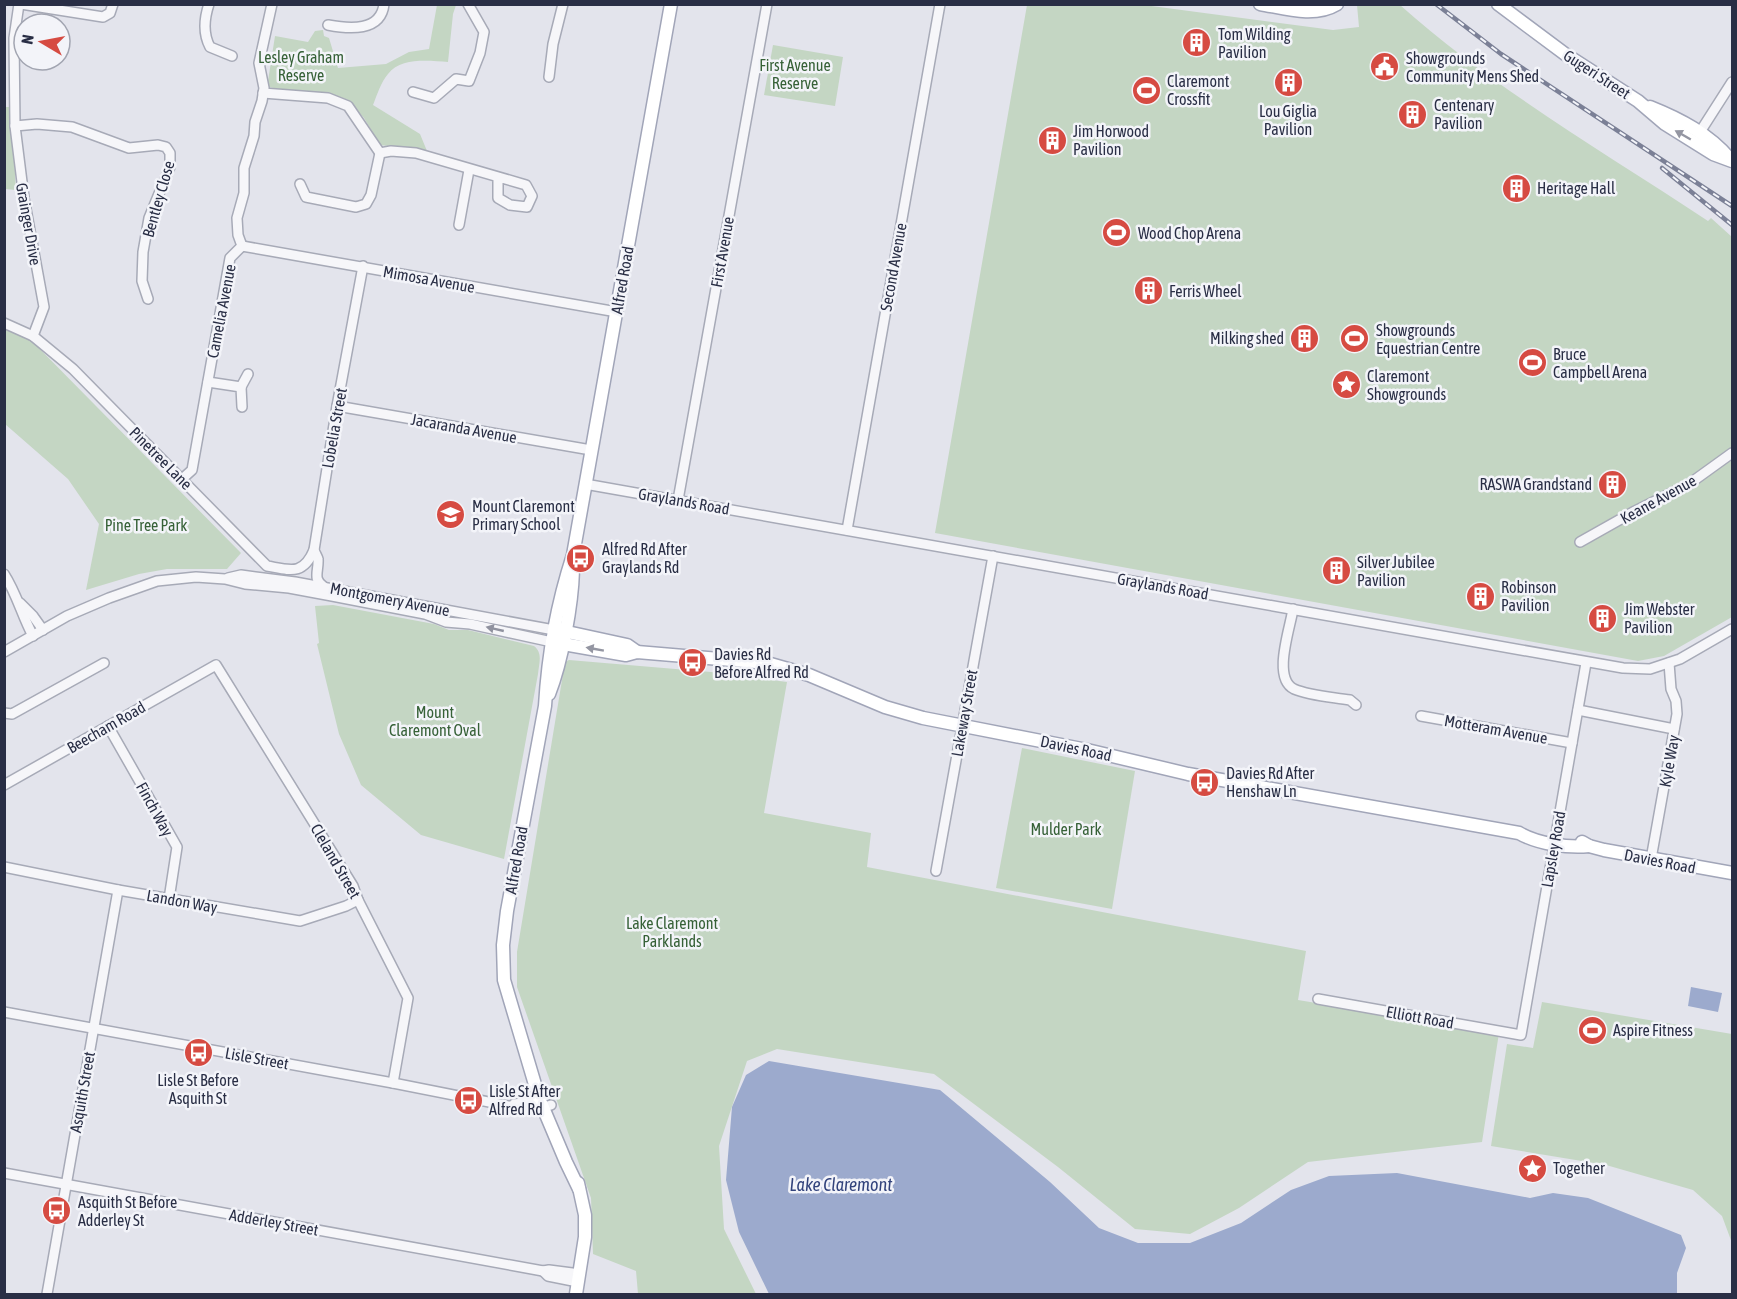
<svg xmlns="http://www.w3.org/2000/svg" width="1737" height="1299" viewBox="0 0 1737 1299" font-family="'Asap Condensed',sans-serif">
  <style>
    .green { fill: #c4d6c3 }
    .water { fill: #9caacd }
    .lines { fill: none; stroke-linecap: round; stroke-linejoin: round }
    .minor-casing { stroke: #a7aab7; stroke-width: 12 }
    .major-casing { stroke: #a1a5b8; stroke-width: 15 }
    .minor { stroke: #f6f6f9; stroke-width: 9 }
    .major { stroke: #fff; stroke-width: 12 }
    .rail-casing { stroke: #7b8096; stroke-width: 4.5 }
    .rail { stroke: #f3f4f9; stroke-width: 2; stroke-dasharray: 7; stroke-linecap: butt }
    .oneway { fill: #9496a2 }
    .oneway2 { fill: #90929f }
    .labels { text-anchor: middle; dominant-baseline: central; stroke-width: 5; stroke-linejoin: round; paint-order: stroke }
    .poi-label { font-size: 16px; fill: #292e45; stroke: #f3f4f9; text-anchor: start }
    .park-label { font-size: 16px; fill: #366137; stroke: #f3f4f9 }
    .street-label { font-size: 16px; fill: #292e45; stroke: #f3f4f9 }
    .water-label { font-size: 18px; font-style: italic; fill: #31427b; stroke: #f3f4f9 }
  </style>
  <rect width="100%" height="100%" fill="#e3e4ec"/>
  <!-- green -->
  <g class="green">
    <path d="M437,5H456L453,14L448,62C429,61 401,57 388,74C381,82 377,95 373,105L420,134L427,151L380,145L364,118L348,100L332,94L289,91L269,87L268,81L275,36L308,42L315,31L323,30L324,36L329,38L338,68L386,64L409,52L429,49Z"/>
    <path d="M1027,5H1144L1333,30L1359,27L1357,5H1400C1493,88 1604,152 1708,221L1711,218L1732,237V617L1664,656L1638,661L935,533Z"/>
    <polygon points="773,45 843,57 835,106 764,95"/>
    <polygon points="4,107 11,107 16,190 5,189"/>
    <polygon points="5,328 23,332 241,553 227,569 167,569 139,574 86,590 99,524 68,479 5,424"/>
    <path d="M333,605L434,624L449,630H468L534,646C543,653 539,663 538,674L504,859L421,835L361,785L339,734L317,644L319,643L315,606Z"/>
    <polygon points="569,660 711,672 787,682 764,813 871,833 867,867 1306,951 1298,1000 1499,1033 1482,1142 1308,1162 1239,1208 1190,1234 1135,1229 1058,1167 934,1074 777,1049 747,1061 719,1146 724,1229 756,1294 638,1294 636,1271 593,1254 591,1198 517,987 517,952 564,668 565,662"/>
    <polygon points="1022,748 1135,771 1112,909 996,888"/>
    <polygon points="1542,1002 1732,1034 1732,1243 1722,1216 1693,1190 1606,1165 1491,1146 1507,1044 1533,1048"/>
  </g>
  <!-- water -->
  <g class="water">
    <polygon points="1691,987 1722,993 1718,1012 1688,1006"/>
    <polygon points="769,1061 940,1090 1050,1182 1099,1228 1138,1243 1190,1243 1241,1223 1291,1190 1329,1176 1397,1173 1530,1198 1553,1193 1588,1198 1681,1235 1686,1248 1677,1273 1677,1294 769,1294 739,1232 726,1180 732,1107 746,1075"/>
  </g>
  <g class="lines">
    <defs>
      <g id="minor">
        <polyline points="19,4 14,38 15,126 24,198 44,307 33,336"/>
        <polyline points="21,4 103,17 110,13 113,4"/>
        <path d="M209,4C204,19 203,34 210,47L232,56"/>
        <path d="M328,25C349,29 381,32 384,4"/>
        <polyline points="549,77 553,44 563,4"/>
        <polyline points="413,92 434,98 456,79 469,81 480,53 484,32 468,4"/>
        <polyline points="263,93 328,98 348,106 380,153 391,151 416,153 526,185 532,196 527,207 510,205 498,198 498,178"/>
        <polyline points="15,126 37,124 72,127 129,148 158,145 166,147 170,153 170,167 149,218 143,252 142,281 148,299"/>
        <polyline points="1700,132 1732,82"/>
        <polyline points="300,184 306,197 356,207 366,204 371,195 380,153"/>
        <polyline points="459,225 469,170"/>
        <polyline points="242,246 617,312"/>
        <path d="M4,323L33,336L73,369L267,566C290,570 303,576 314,550"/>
        <polyline points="208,382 241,387 242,407"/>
        <polyline points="241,387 248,374"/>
        <polyline points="337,406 591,450"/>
        <polyline points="182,479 192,470 230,258 242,246 238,235 237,218 244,193 244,168 254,136 255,122 262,101 264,88 259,63 272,4"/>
        <polyline points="585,484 1623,668 1650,669 1680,659 1732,629"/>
        <polyline points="678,500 767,4"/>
        <polyline points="847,530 940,4"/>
        <polyline points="1580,542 1635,511 1689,484 1732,453"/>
        <path d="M4,574C17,594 22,616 33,636"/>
        <polyline points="228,578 241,575 295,582 554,630"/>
        <path d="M324,587C312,579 319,571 318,559C318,558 314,551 314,550L337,406L363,266"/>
        <polyline points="20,603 33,616 43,630"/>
        <path d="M1293,609C1290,629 1272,678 1294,689C1310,696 1332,697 1350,700L1356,705"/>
        <polyline points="4,652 67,616 109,598 157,581 196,577 225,579 245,584 289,588 332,596 425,614 446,622 470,624 552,642"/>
        <polyline points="1578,710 1674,729"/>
        <polyline points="4,713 12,714 104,663"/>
        <polyline points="1421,716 1572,743"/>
        <polyline points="108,726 177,847 169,899"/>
        <polyline points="4,785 216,665 353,886 358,900 408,998 393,1083"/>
        <polyline points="1651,859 1677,714 1676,701 1671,689 1669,663"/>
        <polyline points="4,867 118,890 300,921 346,906 358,900"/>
        <polyline points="936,871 993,556"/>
        <polyline points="1318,999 1521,1035 1586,663"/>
        <polyline points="4,1012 393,1083 524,1109 537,1109 551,1105"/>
        <polyline points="514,1104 523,1103 547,1095"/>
        <polyline points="4,1173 543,1271 549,1270 580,1274"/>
        <polyline points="543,1271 548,1276 578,1282"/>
        <polyline points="47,1294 118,890"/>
      </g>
      <g id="major">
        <path d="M1260,4C1284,8 1314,18 1337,4"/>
        <polyline points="1498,4 1565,54 1638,101 1665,124 1713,154 1732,161"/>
        <path d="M1650,107C1680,119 1709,134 1730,159"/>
        <polyline points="558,630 627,645 637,652"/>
        <path d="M552,642L626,655L637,652L767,663L809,675L885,707L923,718L1087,750L1188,774L1519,833C1538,844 1568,848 1589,846"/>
        <path d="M549,694C562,661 572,605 573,570"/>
        <polyline points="1582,842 1589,846 1604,850 1732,873"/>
        <path d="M579,1189L566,1162L539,1098L504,980L503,945L507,911L545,706C548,655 557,604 573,555L671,4"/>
        <polyline points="576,1294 585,1237 585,1215 578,1183"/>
      </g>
    </defs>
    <!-- minor casing -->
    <use href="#minor" class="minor-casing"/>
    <!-- major casing -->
    <use href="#major" class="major-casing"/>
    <!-- minor -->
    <use href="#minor" class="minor"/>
    <!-- major -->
    <use href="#major" class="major"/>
    <defs>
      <g id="rail">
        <polyline points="1436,4 1501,54 1732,206"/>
        <polyline points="1662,168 1732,225"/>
      </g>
    </defs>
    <!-- rail casing -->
    <use href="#rail" class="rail-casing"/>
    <!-- rail -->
    <use href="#rail" class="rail"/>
  </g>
  <!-- one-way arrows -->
  <defs><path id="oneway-solid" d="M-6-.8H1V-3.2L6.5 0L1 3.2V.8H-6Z" transform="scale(1.5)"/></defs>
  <g class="oneway">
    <use href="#oneway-solid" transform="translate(1683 135) rotate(-150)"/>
    <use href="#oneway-solid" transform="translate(595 649) rotate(-170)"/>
  </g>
  <use class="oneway2" href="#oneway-solid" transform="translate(495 629) rotate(-167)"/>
  <!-- icons -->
  <defs>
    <symbol id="building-disc" viewBox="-11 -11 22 22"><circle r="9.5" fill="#d64b42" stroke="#f3f4f9"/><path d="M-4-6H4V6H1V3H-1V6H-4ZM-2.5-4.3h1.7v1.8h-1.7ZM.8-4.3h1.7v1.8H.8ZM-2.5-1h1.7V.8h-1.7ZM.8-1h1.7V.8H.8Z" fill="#fff"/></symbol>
    <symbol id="civic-disc" viewBox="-11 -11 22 22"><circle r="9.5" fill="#d64b42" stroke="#f3f4f9"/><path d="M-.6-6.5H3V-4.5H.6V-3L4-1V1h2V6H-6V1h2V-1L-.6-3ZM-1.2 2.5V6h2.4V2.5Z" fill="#fff"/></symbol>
    <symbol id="stadium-disc" viewBox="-11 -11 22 22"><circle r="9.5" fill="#d64b42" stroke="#f3f4f9"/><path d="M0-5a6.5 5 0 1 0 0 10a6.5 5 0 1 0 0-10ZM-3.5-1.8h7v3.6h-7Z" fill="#fff"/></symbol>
    <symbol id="sight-disc" viewBox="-11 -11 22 22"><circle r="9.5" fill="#d64b42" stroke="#f3f4f9"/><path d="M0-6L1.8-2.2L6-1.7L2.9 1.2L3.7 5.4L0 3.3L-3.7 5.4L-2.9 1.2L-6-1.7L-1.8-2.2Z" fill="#fff"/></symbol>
    <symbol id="school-disc" viewBox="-11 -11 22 22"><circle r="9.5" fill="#d64b42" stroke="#f3f4f9"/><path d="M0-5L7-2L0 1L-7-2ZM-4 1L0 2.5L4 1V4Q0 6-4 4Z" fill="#fff"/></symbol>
    <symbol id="bus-disc" viewBox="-11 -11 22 22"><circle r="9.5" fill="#d64b42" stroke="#f3f4f9"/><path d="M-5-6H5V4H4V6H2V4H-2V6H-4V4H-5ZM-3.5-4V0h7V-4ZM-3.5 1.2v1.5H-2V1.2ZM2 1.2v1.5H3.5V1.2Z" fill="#fff"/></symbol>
  </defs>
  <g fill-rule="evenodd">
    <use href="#building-disc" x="1180" y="26" width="33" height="33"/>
    <use href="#civic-disc" x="1368" y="50" width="33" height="33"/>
    <use href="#building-disc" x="1272" y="66" width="33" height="33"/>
    <use href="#stadium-disc" x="1130" y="74" width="33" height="33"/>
    <use href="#building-disc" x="1396" y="98" width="33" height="33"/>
    <use href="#building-disc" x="1036" y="124" width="33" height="33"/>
    <use href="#building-disc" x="1500" y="172" width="33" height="33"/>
    <use href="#stadium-disc" x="1100" y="216" width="33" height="33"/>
    <use href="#building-disc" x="1132" y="274" width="33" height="33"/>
    <use href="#building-disc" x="1288" y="322" width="33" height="33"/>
    <use href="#stadium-disc" x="1338" y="322" width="33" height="33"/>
    <use href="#stadium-disc" x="1516" y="346" width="33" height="33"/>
    <use href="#sight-disc" x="1330" y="368" width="33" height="33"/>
    <use href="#building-disc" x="1596" y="468" width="33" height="33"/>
    <use href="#school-disc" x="434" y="498" width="33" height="33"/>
    <use href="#bus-disc" x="564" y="542" width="33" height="33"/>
    <use href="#building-disc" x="1320" y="554" width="33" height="33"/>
    <use href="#building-disc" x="1464" y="580" width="33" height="33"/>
    <use href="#building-disc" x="1586" y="602" width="33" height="33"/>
    <use href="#bus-disc" x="676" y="646" width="33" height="33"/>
    <use href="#bus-disc" x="1188" y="766" width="33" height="33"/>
    <use href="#stadium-disc" x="1576" y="1014" width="33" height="33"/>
    <use href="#bus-disc" x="182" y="1036" width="33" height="33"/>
    <use href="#bus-disc" x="452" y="1084" width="33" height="33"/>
    <use href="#sight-disc" x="1516" y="1152" width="33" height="33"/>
    <use href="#bus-disc" x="40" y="1194" width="33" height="33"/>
  </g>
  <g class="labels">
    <!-- poi labels -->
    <g class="poi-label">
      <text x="1218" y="34">Tom Wilding<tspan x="1218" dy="18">Pavilion</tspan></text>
      <text x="1406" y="58">Showgrounds<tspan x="1406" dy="18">Community Mens Shed</tspan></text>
      <text x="1167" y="81">Claremont<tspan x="1167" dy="18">Crossfit</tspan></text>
      <text x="1434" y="105">Centenary<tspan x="1434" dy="18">Pavilion</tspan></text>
      <text x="1288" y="111" text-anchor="middle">Lou Giglia<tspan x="1288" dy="18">Pavilion</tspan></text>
      <text x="1073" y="131">Jim Horwood<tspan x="1073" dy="18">Pavilion</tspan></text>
      <text x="1537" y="188">Heritage Hall</text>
      <text x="1138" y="233">Wood Chop Arena</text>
      <text x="1169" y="291">Ferris Wheel</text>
      <text x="1376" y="330">Showgrounds<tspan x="1376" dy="18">Equestrian Centre</tspan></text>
      <text x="1284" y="338" text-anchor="end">Milking shed</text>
      <text x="1553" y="354">Bruce<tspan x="1553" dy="18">Campbell Arena</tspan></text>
      <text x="1367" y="376">Claremont<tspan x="1367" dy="18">Showgrounds</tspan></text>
      <text x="1592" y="484" text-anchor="end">RASWA Grandstand</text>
      <text x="472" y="506">Mount Claremont<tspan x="472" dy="18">Primary School</tspan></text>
      <text x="602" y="549">Alfred Rd After<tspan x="602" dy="18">Graylands Rd</tspan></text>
      <text x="1357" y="562">Silver Jubilee<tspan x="1357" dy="18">Pavilion</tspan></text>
      <text x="1501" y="587">Robinson<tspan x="1501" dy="18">Pavilion</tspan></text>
      <text x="1624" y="609">Jim Webster<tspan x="1624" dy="18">Pavilion</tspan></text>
      <text x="714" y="654">Davies Rd<tspan x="714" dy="18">Before Alfred Rd</tspan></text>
      <text x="1226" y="773">Davies Rd After<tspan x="1226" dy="18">Henshaw Ln</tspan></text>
      <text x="1613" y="1030">Aspire Fitness</text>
      <text x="198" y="1080" text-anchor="middle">Lisle St Before<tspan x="198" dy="18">Asquith St</tspan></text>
      <text x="489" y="1091">Lisle St After<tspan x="489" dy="18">Alfred Rd</tspan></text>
      <text x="1553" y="1168">Together</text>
      <text x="78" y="1202">Asquith St Before<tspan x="78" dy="18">Adderley St</tspan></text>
    </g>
    <!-- park labels -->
    <g class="park-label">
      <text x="301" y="57">Lesley Graham<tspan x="301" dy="18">Reserve</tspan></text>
      <text x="795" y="65">First Avenue<tspan x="795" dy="18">Reserve</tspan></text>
      <text x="146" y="525">Pine Tree Park</text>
      <text x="435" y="712">Mount<tspan x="435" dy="18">Claremont Oval</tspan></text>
      <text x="1066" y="829">Mulder Park</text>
      <text x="672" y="923">Lake Claremont<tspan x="672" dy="18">Parklands</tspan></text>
    </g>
    <!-- street labels -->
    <g class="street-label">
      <text transform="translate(1597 74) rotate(33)">Gugeri Street</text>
      <text transform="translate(158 199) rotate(-74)">Bentley Close</text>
      <text transform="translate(29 224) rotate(80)">Grainger Drive</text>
      <text transform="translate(722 252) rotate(-80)">First Avenue</text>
      <text transform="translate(893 267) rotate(-80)">Second Avenue</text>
      <text transform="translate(429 279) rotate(10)">Mimosa Avenue</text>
      <text transform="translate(622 280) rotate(-80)">Alfred Road</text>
      <text transform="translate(221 311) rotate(-79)">Camelia Avenue</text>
      <text transform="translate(334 428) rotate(-80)">Lobelia Street</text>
      <text transform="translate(464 428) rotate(10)">Jacaranda Avenue</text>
      <text transform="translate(161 458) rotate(45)">Pinetree Lane</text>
      <text transform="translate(1658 499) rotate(-29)">Keane Avenue</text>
      <text transform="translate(684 501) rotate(10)">Graylands Road</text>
      <text transform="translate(1163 586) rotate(10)">Graylands Road</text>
      <text transform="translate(390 599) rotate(11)">Montgomery Avenue</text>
      <text transform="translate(964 713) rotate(-80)">Lakeway Street</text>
      <text transform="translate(106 727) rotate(-30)">Beecham Road</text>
      <text transform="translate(1496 729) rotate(10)">Motteram Avenue</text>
      <text transform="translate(1076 748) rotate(12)">Davies Road</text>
      <text transform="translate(1669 761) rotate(-80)">Kyle Way</text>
      <text transform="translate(155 809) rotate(61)">Finch Way</text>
      <text transform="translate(1553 849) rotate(-80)">Lapsley Road</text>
      <text transform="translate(516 860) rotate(-80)">Alfred Road</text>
      <text transform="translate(336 861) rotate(60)">Cleland Street</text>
      <text transform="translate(1660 861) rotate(11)">Davies Road</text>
      <text transform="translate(182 901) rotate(10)">Landon Way</text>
      <text transform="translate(1420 1017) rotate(10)">Elliott Road</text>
      <text transform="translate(257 1058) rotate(10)">Lisle Street</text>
      <text transform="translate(82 1092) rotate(-80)">Asquith Street</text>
      <text transform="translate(274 1222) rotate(10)">Adderley Street</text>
    </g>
    <!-- water labels -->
    <g class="water-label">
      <text x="841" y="1184">Lake Claremont</text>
    </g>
  </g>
  <!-- border -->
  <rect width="1737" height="1299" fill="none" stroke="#292e45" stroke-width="12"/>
  <!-- north arrow -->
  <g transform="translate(42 42) rotate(280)"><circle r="28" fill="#f3f4f9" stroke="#a2a5b1" stroke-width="1.5"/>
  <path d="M0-4.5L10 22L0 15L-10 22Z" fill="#d64b42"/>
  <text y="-9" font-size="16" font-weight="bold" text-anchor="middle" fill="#292e45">N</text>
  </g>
</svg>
